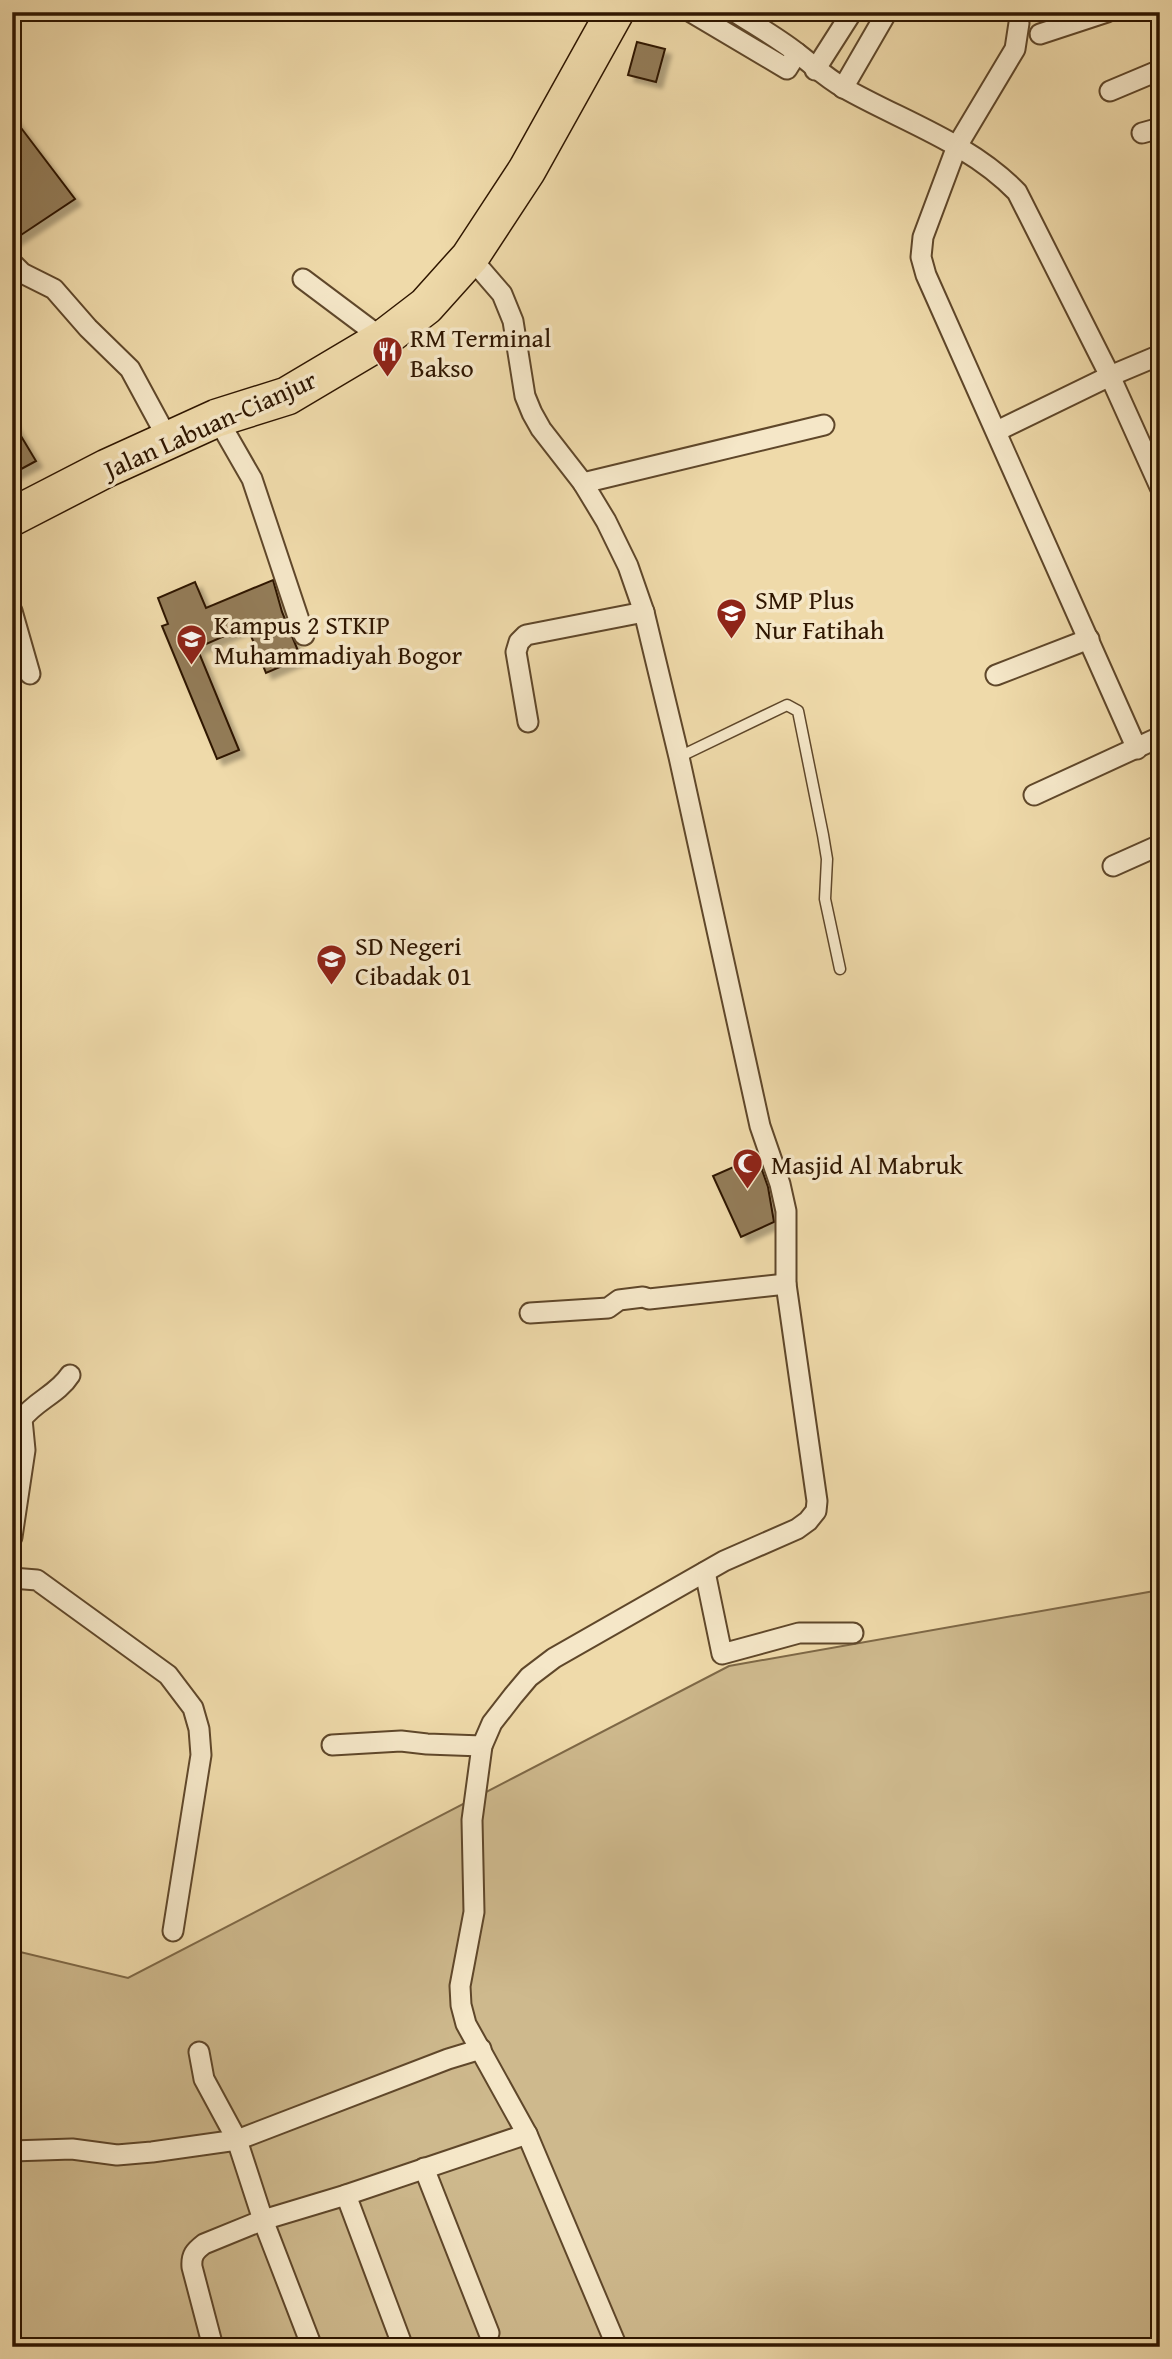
<svg xmlns="http://www.w3.org/2000/svg" width="1172" height="2359" viewBox="0 0 1172 2359" font-family="'Gentium Book Plus',serif">
  <style>
    .green { fill: #ceb98d; stroke: #7e6846; stroke-width: 2 }
    .building { fill: #937c58; stroke: #2f1600; stroke-width: 2; filter: url(#shadow) }
    .lines { fill: none; stroke-linecap: round; stroke-linejoin: round }
    .lane-casing { stroke: #5f472a; stroke-width: 13 }
    .street-casing { stroke: #5f472a; stroke-width: 23 }
    .highway-casing { stroke: #2f1600; stroke-width: 40 }
    .lane { stroke: #f5e7c8; stroke-width: 10 }
    .street { stroke: #f5e7c8; stroke-width: 19 }
    .highway { stroke: #efdaaa; stroke-width: 37 }
    .labels { text-anchor: middle; dominant-baseline: central; stroke-width: 7; stroke-linejoin: round; paint-order: stroke }
    .poi-label { font-size: 26px; fill: #2f1600; stroke: #f5e7c8; text-anchor: start }
    .street-label { font-size: 26px; fill: #2f1600; stroke: #f5e7c8 }
  </style>
  <defs>
    <filter id="shadow"><feDropShadow dx="6" dy="6" stdDeviation="2" flood-color="#0004"/></filter>
  </defs>
  <rect width="100%" height="100%" fill="#efdaaa"/>
  <filter id="stains"><feTurbulence type="fractalNoise" baseFrequency=".00286" numOctaves="4"/><feColorMatrix values="0 0 0 0 .2 0 0 0 0 .09 0 0 0 0 .02 0 0 0 .5 -.17"/></filter>
  <radialGradient id="worn" r=".72"><stop offset=".6" stop-color="#630" stop-opacity="0"/><stop offset="1" stop-color="#630" stop-opacity=".3"/></radialGradient>
  <!-- green -->
  <polygon class="green" points="1160,1590 1160,2347 12,2347 12,1950 128,1978 729,1666"/>
  <!-- building -->
  <g class="building">
    <polygon points="637,42 665,49 656,82 628,75"/>
    <polygon points="12,116 75,199 12,241"/>
    <polygon points="12,421 36,461 12,474"/>
    <polygon points="273,580 282,612 301,658 266,673 247,626 197,648 239,750 217,759 162,626 168,624 158,598 195,582 206,608"/>
    <polygon points="754,1158 760,1171 762,1170 768,1187 774,1222 741,1237 713,1176"/>
  </g>
  <g class="lines">
    <defs>
      <polyline id="lane" points="679,757 787,705 798,711 823,835 827,859 825,899 840,969"/>
      <g id="street">
        <polyline points="691,12 787,69 797,53"/>
        <path d="M735,12C755,25 778,38 797,53C813,65 826,78 844,88C902,121 970,143 1017,192L1110,376L1160,487"/>
        <polyline points="1019,23 1015,49 957,146 923,237 921,257 926,275 1137,749"/>
        <polyline points="1040,34 1107,12"/>
        <polyline points="815,70 852,12"/>
        <polyline points="843,88 887,12"/>
        <polyline points="1110,91 1160,70"/>
        <polyline points="1142,133 1160,128"/>
        <polyline points="470,257 502,294 513,321 525,396 532,413 541,429 583,483 606,521 628,566 644,612 679,757 760,1126 780,1184 786,1211 786,1284 817,1501 816,1511 808,1521 797,1529 724,1561 554,1658 529,1677 513,1696 492,1723 482,1746 472,1820 474,1912 460,1986 461,2005 466,2024 527,2134 617,2347"/>
        <polyline points="12,263 22,273 54,289 88,328 130,369 169,441"/>
        <polyline points="303,279 383,339"/>
        <polyline points="217,418 252,479 304,635"/>
        <polyline points="997,431 1110,376 1160,355"/>
        <polyline points="583,483 824,425"/>
        <polyline points="12,611 30,674"/>
        <polyline points="996,675 1089,639"/>
        <polyline points="528,722 516,652 519,642 526,635 644,612"/>
        <polyline points="1034,795 1160,737"/>
        <polyline points="1113,866 1160,845"/>
        <polyline points="530,1313 608,1308 619,1300 643,1297 649,1299 786,1284"/>
        <path d="M12,1537L25,1450L22,1419C35,1401 58,1394 70,1375"/>
        <polyline points="705,1572 722,1654 799,1633 853,1633"/>
        <polyline points="12,1578 37,1580 168,1675 193,1708 199,1729 201,1755 173,1931"/>
        <polyline points="332,1745 401,1741 427,1744 482,1746"/>
        <polyline points="199,2052 204,2079 237,2140 263,2220 312,2347"/>
        <polyline points="12,2151 72,2149 117,2155 152,2152 237,2140 448,2059 481,2049"/>
        <polyline points="424,2168 489,2333"/>
        <polyline points="346,2195 403,2347"/>
        <path d="M213,2347L192,2267C191,2255 195,2251 204,2244L263,2220L346,2195L527,2134"/>
      </g>
      <polyline id="highway" points="12,517 107,468 217,418 287,396 383,339 426,306 470,257 527,170 615,12"/>
    </defs>
    <!-- lane casing -->
    <use href="#lane" class="lane-casing"/>
    <!-- street casing -->
    <use href="#street" class="street-casing"/>
    <!-- highway casing -->
    <use href="#highway" class="highway-casing"/>
    <!-- lane -->
    <use href="#lane" class="lane"/>
    <!-- street -->
    <use href="#street" class="street"/>
    <!-- highway -->
    <use href="#highway" class="highway"/>
  </g>
  <!-- icons -->
  <defs>
    <symbol id="restaurant-pin" viewBox="-11 -11 22 30"><path d="M0 17L-7.5 6A9.5 9.5 0 1 1 7.5 6Z" fill="#8f2418" stroke="#f5e7c8"/><path d="M-5-6h1v4h1v-4h1v4h1v-4h1v5L-1.5 .5V6h-2V.5L-5-1ZM5-6V6H3V1.5H1.5Q1.5-4 5-6Z" fill="#fff"/></symbol>
    <symbol id="school-pin" viewBox="-11 -11 22 30"><path d="M0 17L-7.5 6A9.5 9.5 0 1 1 7.5 6Z" fill="#8f2418" stroke="#f5e7c8"/><path d="M0-5L7-2L0 1L-7-2ZM-4 1L0 2.5L4 1V4Q0 6-4 4Z" fill="#fff"/></symbol>
    <symbol id="university-pin" viewBox="-11 -11 22 30"><path d="M0 17L-7.5 6A9.5 9.5 0 1 1 7.5 6Z" fill="#8f2418" stroke="#f5e7c8"/><path d="M0-5L7-2L0 1L-7-2ZM-4 1L0 2.5L4 1V4Q0 6-4 4Z" fill="#fff"/></symbol>
    <symbol id="mosque-pin" viewBox="-11 -11 22 30"><path d="M0 17L-7.5 6A9.5 9.5 0 1 1 7.5 6Z" fill="#8f2418" stroke="#f5e7c8"/><path d="M3.5-4.9A6 6 0 1 0 3.5 4.9A5 5 0 1 1 3.5-4.9Z" fill="#fff"/></symbol>
  </defs>
  <g fill-rule="evenodd">
    <use href="#restaurant-pin" x="370" y="334" width="35" height="47"/>
    <use href="#school-pin" x="714" y="596" width="35" height="47"/>
    <use href="#university-pin" x="174" y="622" width="35" height="47"/>
    <use href="#school-pin" x="314" y="942" width="35" height="47"/>
    <use href="#mosque-pin" x="730" y="1146" width="35" height="47"/>
  </g>
  <g class="labels">
    <!-- poi labels -->
    <g class="poi-label">
      <text x="410" y="337">RM Terminal<tspan x="410" dy="30">Bakso</tspan></text>
      <text x="755" y="599">SMP Plus<tspan x="755" dy="30">Nur Fatihah</tspan></text>
      <text x="214" y="624">Kampus 2 STKIP<tspan x="214" dy="30">Muhammadiyah Bogor</tspan></text>
      <text x="355" y="945">SD Negeri<tspan x="355" dy="30">Cibadak 01</tspan></text>
      <text x="771" y="1164">Masjid Al Mabruk</text>
    </g>
    <!-- street labels -->
    <g class="street-label">
      <text transform="translate(210 424) rotate(-24)">Jalan Labuan-Cianjur</text>
    </g>
  </g>
  <!-- margin -->
  <rect width="1172" height="2359" fill="none" stroke="#efdaaa" stroke-width="42"/>
  <rect x="14" y="14" width="1144" height="2331" fill="none" stroke="#2f1600" stroke-width="3.5"/>
  <rect x="21" y="21" width="1130" height="2317" fill="none" stroke="#2f1600" stroke-width="2"/>
  <rect width="100%" height="100%" filter="url(#stains)"/>
  <rect width="100%" height="100%" fill="url(#worn)"/>
</svg>
